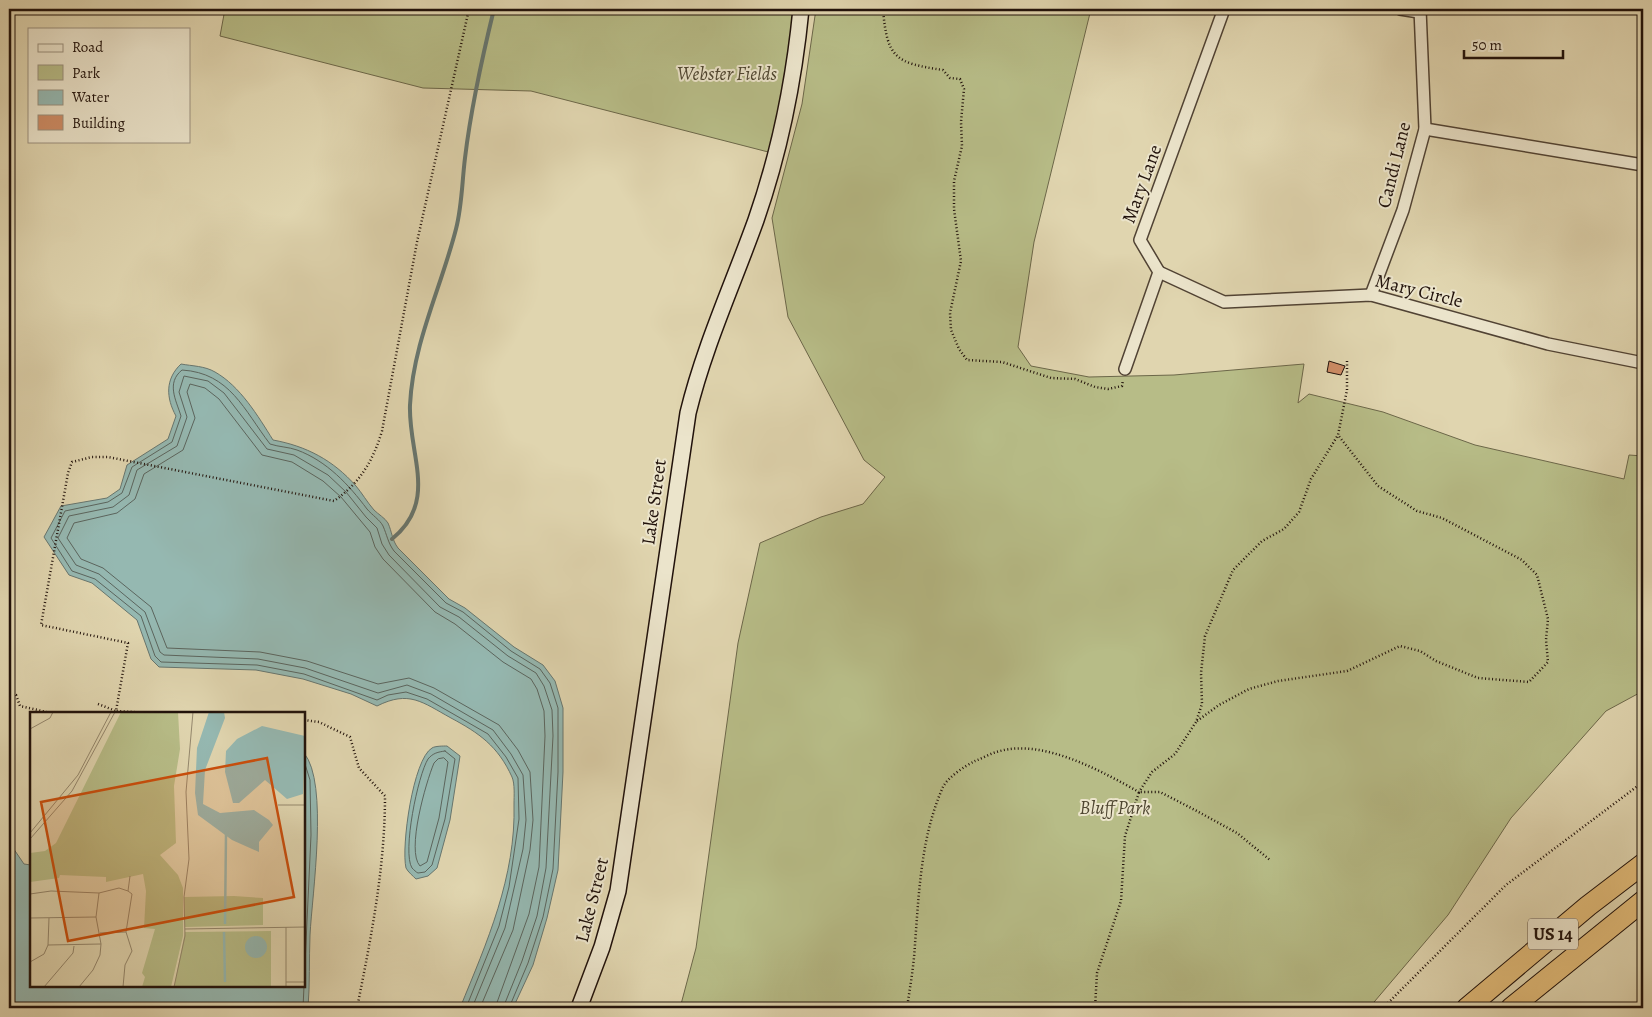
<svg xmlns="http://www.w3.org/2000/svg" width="1652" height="1017" viewBox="0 0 1652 1017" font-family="Alegreya,serif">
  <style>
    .green { fill: #b7bc87; stroke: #6c6749 }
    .water { fill: #95b8b1; stroke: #67766f }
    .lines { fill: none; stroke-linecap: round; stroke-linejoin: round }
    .shore { stroke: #5b655e; stroke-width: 1 }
    .stream { stroke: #67766f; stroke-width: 4 }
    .building { fill: #cd8c65; stroke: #21120b }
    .street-casing { stroke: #514334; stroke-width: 14 }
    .secondary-casing { stroke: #21120b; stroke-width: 18 }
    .highway-casing { stroke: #21120b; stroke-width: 22 }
    .path { stroke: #21120b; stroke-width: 2.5; stroke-dasharray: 1 2.5; stroke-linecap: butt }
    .street { stroke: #ebe4cb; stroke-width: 11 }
    .secondary { stroke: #ebe4cb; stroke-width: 15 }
    .highway { stroke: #e0ba78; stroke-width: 20 }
    .labels { text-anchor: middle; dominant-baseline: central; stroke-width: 4; stroke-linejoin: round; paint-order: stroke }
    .shield { fill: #ebe4cb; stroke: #5e5145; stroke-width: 1 }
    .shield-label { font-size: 18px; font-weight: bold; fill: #21120b }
    .park-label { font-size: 19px; font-style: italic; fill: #4e4530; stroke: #ebe4cb }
    .street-label { font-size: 19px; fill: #21120b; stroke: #ebe4cb }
    .inset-river { fill: none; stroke: #95b8b1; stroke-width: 2.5 }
    .inset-road { fill: none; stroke: #94876d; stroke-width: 1 }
    .view { fill: #ca4e0c; fill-opacity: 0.15; stroke: #ca4e0c; stroke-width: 2.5 }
    .inset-edge { fill: none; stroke: #21120b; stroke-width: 2.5 }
  </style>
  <rect width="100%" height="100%" fill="#e0d5af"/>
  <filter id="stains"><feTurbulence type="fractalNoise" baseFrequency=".004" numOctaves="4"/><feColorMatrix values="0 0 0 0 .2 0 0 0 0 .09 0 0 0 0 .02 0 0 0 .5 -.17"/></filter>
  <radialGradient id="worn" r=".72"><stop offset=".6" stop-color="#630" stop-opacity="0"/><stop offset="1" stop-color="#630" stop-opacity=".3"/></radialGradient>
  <!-- green -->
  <g class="green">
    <polygon points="225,9 801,9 776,154 531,91 423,88 220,36"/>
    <polygon points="816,9 1091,9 1034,242 1018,347 1031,366 1089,377 1174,375 1304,364 1298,403 1309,394 1383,412 1475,445 1624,479 1629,455 1643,456 1643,691 1606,711 1511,818 1448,915 1369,1008 680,1008 696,948 738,643 760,543 821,517 863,504 885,477 864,460 788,317 772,218 802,104"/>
  </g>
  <!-- water -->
  <g class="water">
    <path d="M181,364C192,366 205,366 215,372C240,386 258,416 273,440C306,446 333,460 356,486C362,493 367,502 374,510C378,514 385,518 388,523C392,532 392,540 398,548L449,599L465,608L514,647L543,665L555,681L563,708V772L558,870L547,918L533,965L513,1008H460C487,942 516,877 514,804C514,796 515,784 512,777C498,746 479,733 451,718C422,702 409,690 377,706L351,694L303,679L256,670L159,667L151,659L137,620L92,583L69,575L44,537L61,506L107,498L120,489L127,465L168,439L176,416C166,398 165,379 181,364Z"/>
    <path d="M447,746L460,756L450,820L437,868L428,876L416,879C413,876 408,872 406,868C401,847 413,759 432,748C435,746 443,746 447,746Z"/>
    <path d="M304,753C329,783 312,895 310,935C309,959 310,984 308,1008H9V842L24,864L31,865V986H304Z"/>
  </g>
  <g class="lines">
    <!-- shore -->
    <g class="shore">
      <path d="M445,751L455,759L445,819L432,865L425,872L418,873C417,873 413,869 412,868C402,852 418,775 428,759C433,753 438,752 445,751Z"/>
      <path d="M444,758L448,762L439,818L427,862L420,866C406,851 426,782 434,763L438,759Z"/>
      <polyline points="304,787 304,881"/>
      <polyline points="303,1008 311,835 310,780 304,761"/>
      <path d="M466,1008L499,926L509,887L519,819L518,778L506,757L488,734L455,715L427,699L406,692L388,695L377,700L304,674L257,665L161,662L155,656L141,616L95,579L72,571L51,538L65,511L108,502L122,493L132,467L172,442L181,416C176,400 166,383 182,370C230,373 244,410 270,444C279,447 289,447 297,450C327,461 349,485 367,509C372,515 380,520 383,526C387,535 388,543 394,551L446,603L463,612L511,651L540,669L550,683L558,708V772L553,869L543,917L528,963L509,1008"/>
      <polyline points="472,1008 505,928 523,849 526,820 523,775 511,754 493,730 431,694 407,685 378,693 305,668 258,659 164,655 160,652 145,612 99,574 76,565 58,538 69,516 113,507 129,495 137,470 177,446 187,417 179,392 184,376 208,381 224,393 267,449 294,455 328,475 346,492 366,517 377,528 382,544 389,555 440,607 459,617 508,656 536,673 544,686 552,710 553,736 546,868 537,916 522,961 503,1008"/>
      <polyline points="480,1008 513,930 530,850 533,820 530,772 518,750 499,725 434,688 409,678 378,684 307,661 260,652 167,648 151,607 103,568 81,559 67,538 74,523 117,513 135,499 144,474 183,450 195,418 187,392 190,384 205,388 219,399 262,455 292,462 323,481 341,497 370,532 375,547 383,559 435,612 455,624 503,662 531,679 537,689 544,711 545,736 539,867 529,914 495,1008"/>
    </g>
    <!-- stream -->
    <path class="stream" d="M392,539C439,501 408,454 410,405C413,343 441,288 456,229C462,206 462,182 465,158C471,108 482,58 494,9"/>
  </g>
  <!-- building -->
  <polygon class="building" points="1329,361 1345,366 1341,375 1327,372"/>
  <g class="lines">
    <defs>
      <g id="street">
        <polyline points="1400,9 1419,12"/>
        <polyline points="1425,129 1643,165"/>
        <polyline points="1159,272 1224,302 1371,295 1548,344 1643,363"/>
        <polyline points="1371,295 1403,210 1425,129 1420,9"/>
        <polyline points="1125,369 1159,272 1140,240 1224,9"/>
      </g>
      <path id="secondary" d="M579,1008L602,947L618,891L688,413C704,347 733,284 756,220C780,151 794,81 801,9"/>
      <g id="highway">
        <polyline points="1467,1008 1588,906 1643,864"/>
        <polyline points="1511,1008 1643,901"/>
      </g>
    </defs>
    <!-- street casing -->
    <use href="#street" class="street-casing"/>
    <!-- secondary casing -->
    <use href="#secondary" class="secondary-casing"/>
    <!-- highway casing -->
    <use href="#highway" class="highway-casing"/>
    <!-- path -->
    <g class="path">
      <path d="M883,9C887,58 895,63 943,70L950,78L960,79L964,89L961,122L962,146L954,181V209L961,261L950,313L951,330L959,349L967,360L1002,362L1051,378L1075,379L1095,387L1108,389L1122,386L1123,380"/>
      <polyline points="9,694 16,695 20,706 51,713"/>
      <path d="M98,704L116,711L128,643L41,625L68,473L72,462L92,457H108L334,501C360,483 373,461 382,431L417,242L469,9"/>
      <polyline points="114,713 116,711 150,713"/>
      <path d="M304,720L319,722L350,737L359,768L385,796C385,868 371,938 357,1008"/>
      <polyline points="1197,721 1219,705 1249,689 1278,681 1347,671 1400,646 1420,651 1436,661 1478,678 1529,682 1548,662 1546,640 1548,619 1537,575 1522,560 1442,518 1417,511 1378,486 1338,435"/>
      <path d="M907,1008C910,987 914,965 915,944C919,892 921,836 943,787C948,777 965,766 975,761C983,758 991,753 1000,751C1044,739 1101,771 1139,792L1152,772L1175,754L1196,722L1202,704L1201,673L1205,636L1233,570L1262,541L1284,529L1299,512L1311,479L1338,435L1347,390V361"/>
      <polyline points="1095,1008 1097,973 1121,901 1125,836 1139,792 1160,792 1195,810 1237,833 1270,860"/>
      <polyline points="1383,1008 1506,885 1643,782"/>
    </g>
    <!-- street -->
    <use href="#street" class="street"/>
    <!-- secondary -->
    <use href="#secondary" class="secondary"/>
    <!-- highway -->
    <use href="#highway" class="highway"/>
  </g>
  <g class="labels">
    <!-- shield labels -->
    <rect class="shield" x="1528" y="918.5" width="50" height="31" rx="4"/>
    <g class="shield-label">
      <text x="1553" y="934">US 14</text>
    </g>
    <!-- park labels -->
    <g class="park-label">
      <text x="727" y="74">Webster Fields</text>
      <text x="1115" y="808">Bluff Park</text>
    </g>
    <!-- street labels -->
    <g class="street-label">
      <text transform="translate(1394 165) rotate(-76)">Candi Lane</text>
      <text transform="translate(1142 184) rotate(-70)">Mary Lane</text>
      <text transform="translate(1419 291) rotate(14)">Mary Circle</text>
      <text transform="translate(654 502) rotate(-82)">Lake Street</text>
      <text transform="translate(592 900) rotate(-76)">Lake Street</text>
    </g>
  </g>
  <!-- overview -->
  <g transform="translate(30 712)">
    <rect width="275" height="275" fill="#e0d5af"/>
    <path d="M91,0H148L150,37L144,74L146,131L130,143L148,163L153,176V224L141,275H112L115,265L112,261L125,217L114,216L116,179L113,162L76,170V165L30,163L29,166L0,170V141L15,139L26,131ZM204,184L233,186V213L155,215L154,185ZM241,219V275H144L155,220Z" fill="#b7bc87"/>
    <path d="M179,0H194L195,6L175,58L173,92L190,101L224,98L239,108L243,113L229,130V140L202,128L168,103L165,81L167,36ZM232,14L275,24L273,82L257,87L235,68L209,91H203L195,60L196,39L207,27ZM215 235a11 11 0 1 1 22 0a11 11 0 1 1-22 0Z" fill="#95b8b1"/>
    <path class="inset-river" d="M195,212L196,122M194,220L195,270"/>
    <path class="inset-road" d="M0,17L20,6L23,0M248,93H275M0,121L48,63L81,0M0,127L42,79L85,0M0,182L21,179L69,181L89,176L98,179M0,206L66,205M256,215V275M155,217L275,215M70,221L96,220M18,233L71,232M0,250L14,242L18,233L19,206M256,270H275M14,275L43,241L44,234M49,275L63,258L70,243L71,232L66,205L69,181M93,275L95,253L102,239L96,220L102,182L98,179L100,164M144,275L155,224L154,185L159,147L156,80L163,0"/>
    <path class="view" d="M237,46L264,185L38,229L11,90Z"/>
    <rect width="275" height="275" class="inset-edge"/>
  </g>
  <!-- margin -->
  <rect width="1652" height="1017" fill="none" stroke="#e0d5af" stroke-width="30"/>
  <rect x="10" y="10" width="1632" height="997" fill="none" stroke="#21120b" stroke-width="2.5"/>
  <rect x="15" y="15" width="1622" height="987" fill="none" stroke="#21120b"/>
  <!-- legend -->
  <rect x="28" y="28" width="162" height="115" fill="#ebe4cb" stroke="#9a907e"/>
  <rect x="38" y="44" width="25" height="8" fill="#ebe4cb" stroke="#9a907e"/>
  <text x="72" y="52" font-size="15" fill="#21120b">Road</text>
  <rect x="38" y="65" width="25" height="15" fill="#b7bc87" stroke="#9a907e"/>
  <text x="72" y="78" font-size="15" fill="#21120b">Park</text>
  <rect x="38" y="90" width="25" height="15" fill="#95b8b1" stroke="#9a907e"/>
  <text x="72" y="102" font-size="15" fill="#21120b">Water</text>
  <rect x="38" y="115" width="25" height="15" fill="#cd8c65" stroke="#9a907e"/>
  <text x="72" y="128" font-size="15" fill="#21120b">Building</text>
  <!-- scale -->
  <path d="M1464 50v8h99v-8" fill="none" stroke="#21120b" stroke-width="2.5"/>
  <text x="1472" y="50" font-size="15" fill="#21120b" stroke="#ebe4cb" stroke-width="4" paint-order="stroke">50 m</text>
  <rect width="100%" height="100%" filter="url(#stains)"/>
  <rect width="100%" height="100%" fill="url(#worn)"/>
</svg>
